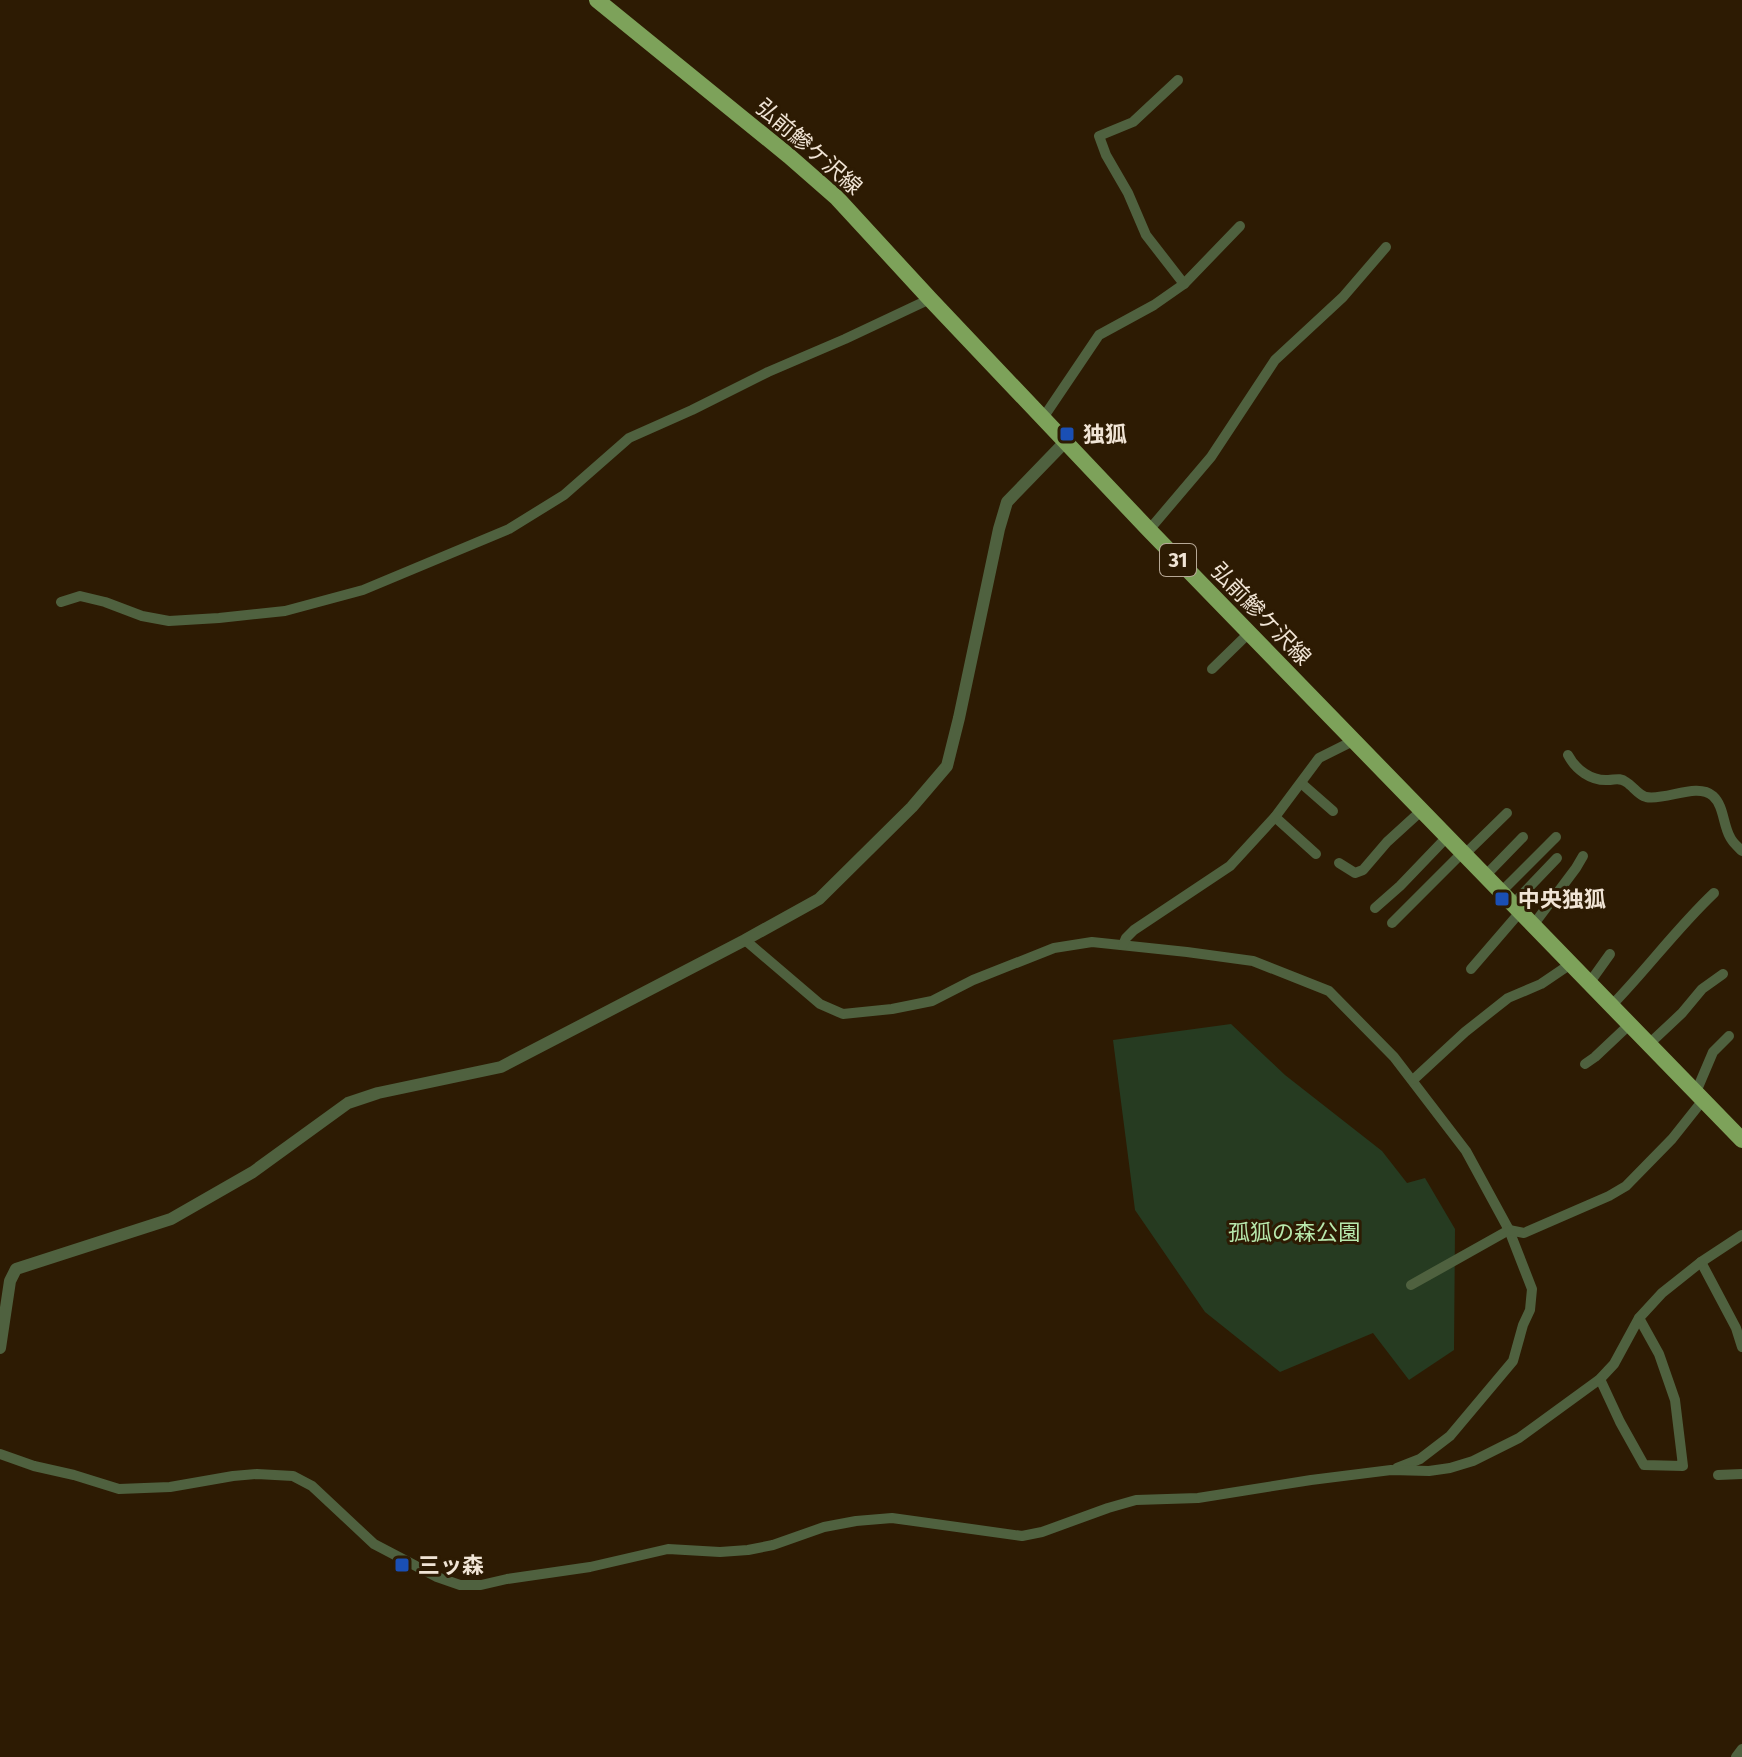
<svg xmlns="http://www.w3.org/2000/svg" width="1742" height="1757" viewBox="0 0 1742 1757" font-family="'Fira Sans','Noto Sans JP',sans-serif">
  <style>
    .green { fill: #263b21 }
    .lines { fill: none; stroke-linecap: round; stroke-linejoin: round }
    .minor { stroke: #4f613f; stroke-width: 10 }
    .tertiary { stroke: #4f613f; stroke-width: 12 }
    .primary { stroke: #7da25a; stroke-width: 16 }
    .transit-dot { fill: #1a4fb4; stroke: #2d1b03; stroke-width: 3 }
    .labels { text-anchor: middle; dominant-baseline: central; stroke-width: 6; stroke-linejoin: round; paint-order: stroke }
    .shield { fill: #2d1b03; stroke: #b6a896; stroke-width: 2 }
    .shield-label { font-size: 20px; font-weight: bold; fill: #f0e4d5 }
    .street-label { font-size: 22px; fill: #f0e4d5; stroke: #2d1b03 }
    .poi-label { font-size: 22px; font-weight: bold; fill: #f0e4d5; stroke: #2d1b03; text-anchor: start }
    .park-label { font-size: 22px; fill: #b8e9ad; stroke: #2d1b03 }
  </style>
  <rect width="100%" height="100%" fill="#2d1b03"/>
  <!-- green -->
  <polygon class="green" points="1231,1024 1285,1075 1382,1151 1407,1183 1425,1178 1455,1229 1454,1350 1409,1380 1373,1333 1280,1372 1205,1312 1135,1210 1113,1040"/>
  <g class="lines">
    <!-- minor -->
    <g class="minor">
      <polyline points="1178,80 1133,122 1099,136 1106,155 1128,193 1146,235 1184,284"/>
      <polyline points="1043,418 1099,335 1154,305 1184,284 1240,226"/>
      <polyline points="1149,530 1211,457 1275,360 1343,297 1386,247"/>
      <polyline points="61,602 80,596 105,602 142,616 169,621 219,618 285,611 363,590 509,529 564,495 629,438 692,410 768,372 845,339 930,299"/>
      <polyline points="1212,669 1249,633"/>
      <path d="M1568,755C1576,770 1591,781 1608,780C1615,780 1620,777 1626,782C1633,786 1638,795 1646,797C1666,801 1697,782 1713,796C1724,806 1723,825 1730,837C1732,842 1738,847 1742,851"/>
      <polyline points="1301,783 1333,811"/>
      <polyline points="1275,817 1316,854"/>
      <polyline points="1465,854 1507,813"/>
      <polyline points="1339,863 1355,873 1363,870 1387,842 1421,811"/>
      <polyline points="1486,875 1523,837"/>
      <polyline points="1502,891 1556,837"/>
      <polyline points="1514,903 1557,858"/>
      <polyline points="1375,908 1400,886 1447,837"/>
      <polyline points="1392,923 1463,852"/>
      <polyline points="1534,924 1576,868 1583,856"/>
      <polyline points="745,940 820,1004 843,1014 892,1009 932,1001 973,980 1054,948 1092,942 1187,952 1253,961 1329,991 1394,1057 1466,1151 1509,1230 1532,1289 1530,1310 1523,1325 1513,1361 1450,1436 1420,1459 1397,1468"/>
      <polyline points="1123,945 1126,938 1134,930 1230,866 1275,817 1319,758 1353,741"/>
      <polyline points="1471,969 1521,911"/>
      <polyline points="1590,982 1610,954"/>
      <path d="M1612,1005C1647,969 1677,928 1714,893"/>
      <polyline points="1649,1044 1682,1013 1702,989 1723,974"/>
      <polyline points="1585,1064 1595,1057 1630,1024"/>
      <polyline points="1413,1080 1465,1032 1508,998 1541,984 1572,963"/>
      <polyline points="1696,1092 1713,1052 1729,1036"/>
      <polyline points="1701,1262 1736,1328 1742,1347"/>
      <polyline points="1411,1285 1509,1230 1524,1233 1609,1196 1626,1186 1672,1139 1703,1100"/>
      <polyline points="1600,1379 1620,1422 1644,1465 1683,1466 1675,1400 1659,1354 1639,1318"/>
      <polyline points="0,1454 34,1466 74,1475 119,1489 170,1487 233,1476 257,1474 293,1476 312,1486 374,1544 437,1577 460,1585 481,1585 507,1579 590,1567 668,1549 720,1552 748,1550 773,1545 824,1527 856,1521 892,1518 1022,1536 1042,1532 1108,1508 1136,1500 1198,1498 1311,1480 1391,1470 1429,1471 1450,1468 1473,1461 1519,1438 1600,1379 1614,1364 1639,1318 1662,1293 1701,1262 1742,1235"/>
      <polyline points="1718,1475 1742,1474"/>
      <polyline points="1736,1757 1742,1749"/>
    </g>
    <!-- tertiary -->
    <polyline class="tertiary" points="0,1348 10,1281 16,1269 171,1219 253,1172 348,1103 378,1093 501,1067 745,940 819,899 912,807 947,766 959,718 999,529 1007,502 1065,442"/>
    <!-- primary -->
    <polyline class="primary" points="597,0 789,156 837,198 930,299 1149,530 1742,1140"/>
  </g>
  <!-- markers -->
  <g class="transit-dot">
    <rect x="1059" y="426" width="16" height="16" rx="4"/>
    <rect x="1494" y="891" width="16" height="16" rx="4"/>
    <rect x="394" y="1557" width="16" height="16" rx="4"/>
  </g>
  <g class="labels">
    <!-- shield labels -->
    <rect class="shield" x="1160" y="544" width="36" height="32" rx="6"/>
    <g class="shield-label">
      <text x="1178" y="560">31</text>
    </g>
    <!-- street labels -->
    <g class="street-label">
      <text transform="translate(809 147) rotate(41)">弘前鰺ケ沢線</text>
      <text transform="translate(1261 614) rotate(46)">弘前鰺ケ沢線</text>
    </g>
    <!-- poi labels -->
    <g class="poi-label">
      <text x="1083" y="434">独狐</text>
      <text x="1518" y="899">中央独狐</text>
      <text x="418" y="1565">三ッ森</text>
    </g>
    <!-- park labels -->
    <g class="park-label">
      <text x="1294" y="1232">孤狐の森公園</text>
    </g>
  </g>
</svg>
